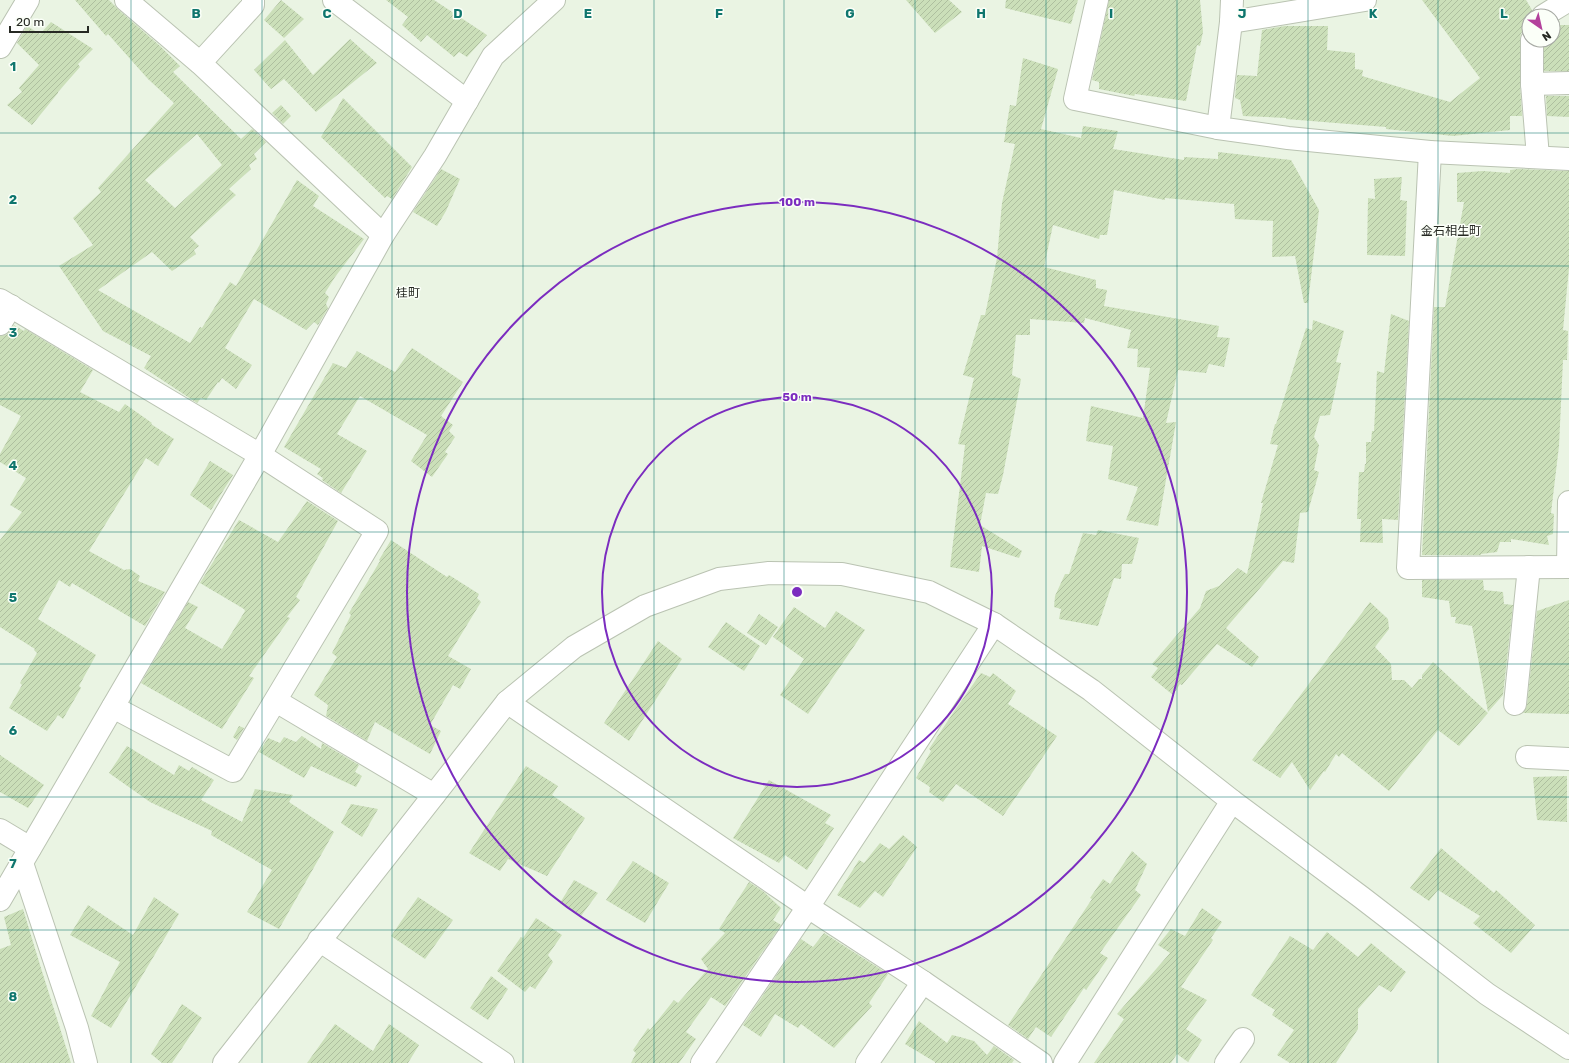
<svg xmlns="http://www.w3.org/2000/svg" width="1569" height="1063" viewBox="0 0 1569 1063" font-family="Rubik,'Noto Sans JP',sans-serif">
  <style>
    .building { fill: url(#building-hatch); fill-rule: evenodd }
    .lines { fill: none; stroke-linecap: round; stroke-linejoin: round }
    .minor-casing { stroke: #bac3b2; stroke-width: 24 }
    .minor { stroke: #fff; stroke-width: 22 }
    .grid { fill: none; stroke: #0f766e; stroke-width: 1; stroke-opacity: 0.55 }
    .ring { fill: none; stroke: #7b2cbf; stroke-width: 2 }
    .labels { text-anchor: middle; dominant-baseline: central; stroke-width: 3; stroke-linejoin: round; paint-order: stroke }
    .quarter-label { font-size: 12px; fill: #262923; stroke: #fbfff8 }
    .grid-label { font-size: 13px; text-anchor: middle; font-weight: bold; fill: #0f766e; stroke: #fbfff8; stroke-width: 3; stroke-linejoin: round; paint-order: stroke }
    .centre { fill: #7b2cbf; stroke: #fbfff8; stroke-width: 2 }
    .ring-label { font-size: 12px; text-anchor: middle; font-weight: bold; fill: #7b2cbf; stroke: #fbfff8; stroke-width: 3; stroke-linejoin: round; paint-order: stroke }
  </style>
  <defs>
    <pattern id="building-hatch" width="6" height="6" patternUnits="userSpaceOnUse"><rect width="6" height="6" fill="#cbdfb9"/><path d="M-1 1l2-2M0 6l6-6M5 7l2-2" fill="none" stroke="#aebf9f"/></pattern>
  </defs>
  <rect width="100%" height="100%" fill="#eaf4e3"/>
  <!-- building -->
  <g class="building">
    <path d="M75,0H109L121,12L160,46L180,66L173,72L241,139L252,129L266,142L254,154L257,159L249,165L251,169L229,189L236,195L190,237L199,246L194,250L196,254L172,271L152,252L98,290L190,343L200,327L202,328L230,282L236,286L297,180L319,196L313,206L364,239L335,277L325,293L329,297L326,304L328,308L318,325L314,322L306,330L254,299L225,348L252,365L236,389L222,378L219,383L218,382L206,400L201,398L197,403L144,368L151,356L103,331L59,266L93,245L73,218L101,192L98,188L174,103L148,79L108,34L106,36ZM197,134L222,165L175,208L145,180Z"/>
    <polygon points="281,0 304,19 284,38 264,20"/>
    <polygon points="386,0 434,0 487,35 467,57 459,52 454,57 427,35 421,42 402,25 408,17"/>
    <polygon points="906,0 949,0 962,12 935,33"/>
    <polygon points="1006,0 1078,0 1071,24 1005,8"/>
    <polygon points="1109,0 1200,0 1203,32 1200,46 1197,45 1186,101 1135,94 1134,96 1099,89 1099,82 1092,80"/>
    <polygon points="1422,0 1526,0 1532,10 1531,16 1529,16 1529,28 1521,33 1520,40 1520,84 1522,116 1510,116 1510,130 1453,136 1386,129 1386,127 1286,119 1286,118 1243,116 1240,100 1235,98 1237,75 1257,76 1262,30 1285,26 1328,26 1327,50 1355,53 1355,69 1363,70 1362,76 1450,102 1480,78"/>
    <polygon points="51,22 93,49 78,64 80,67 58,92 58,93 32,125 7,105 22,92 19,88 39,65 17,43 27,26 40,34"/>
    <polygon points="1553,25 1569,25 1569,71 1544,71 1544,40 1553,40"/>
    <polygon points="350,39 377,63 316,112 284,79 271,89 254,70 285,40 313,75"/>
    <polygon points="1023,58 1058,69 1041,129 1081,138 1083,126 1118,131 1113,149 1184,160 1184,157 1218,159 1218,152 1291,160 1319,210 1308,303 1304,303 1295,256 1272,257 1273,221 1235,219 1234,204 1165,198 1165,200 1114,190 1107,235 1100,235 1099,239 1053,225 1044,267 1096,280 1096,288 1107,290 1104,306 1219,326 1217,337 1230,338 1224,367 1209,364 1206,373 1178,370 1166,423 1176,422 1158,526 1126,520 1138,487 1108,479 1113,446 1086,441 1091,406 1143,418 1150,368 1137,367 1138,349 1127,348 1131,330 1085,318 1084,323 1030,319 1030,335 1016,335 1012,375 1021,379 1003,475 998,494 986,493 980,525 1022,551 1019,558 982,546 979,572 950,567 965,445 958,444 974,378 963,375 981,315 985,315 997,258 1002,203 1015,144 1004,142 1010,105 1016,106"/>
    <polygon points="1546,96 1569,96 1569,117 1547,116"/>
    <polygon points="343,98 412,167 392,199 387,196 385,198 321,137"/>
    <polygon points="281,105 291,116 283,124 272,113"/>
    <polygon points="441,169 460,179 446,211 437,226 413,212"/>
    <polygon points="1518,169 1569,171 1569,268 1563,330 1568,331 1567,360 1563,360 1559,446 1551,513 1554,514 1553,534 1547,536 1549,545 1511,539 1511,542 1500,542 1497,552 1481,554 1481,555 1422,555 1434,307 1445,307 1464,202 1457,202 1457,173 1483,171 1510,173 1510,170"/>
    <polygon points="1402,177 1400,200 1407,201 1405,256 1367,255 1368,198 1375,199 1374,179"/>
    <polygon points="1391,314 1409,321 1398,520 1382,519 1383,543 1360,542 1361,519 1357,519 1359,472 1364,472 1365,464 1366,464 1366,442 1371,442 1372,431 1374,431 1377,371 1384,373"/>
    <polygon points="1313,320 1344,331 1336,362 1341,363 1330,415 1320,416 1314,437 1319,445 1314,470 1319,472 1308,512 1300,513 1294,563 1283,561 1226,628 1259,657 1252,667 1217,644 1182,685 1180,684 1173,695 1151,677 1158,668 1152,664 1200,608 1206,591 1219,586 1238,568 1247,574 1263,503 1261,503 1278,445 1270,444 1275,424 1276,424 1306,328 1312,330"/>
    <polygon points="14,325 24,331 25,329 93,370 80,392 119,412 125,404 152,423 151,424 174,439 158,466 146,458 89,551 124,570 130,569 140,576 138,581 165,592 145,626 72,583 70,587 59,580 38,619 96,655 79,686 81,688 63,719 58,715 47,731 9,708 22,685 20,683 37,653 34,650 35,649 0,627 0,540 22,512 10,505 26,478 0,462 0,454 21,416 0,405 0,336 6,335"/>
    <polygon points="412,348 463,382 441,416 453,425 449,431 455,437 445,452 448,454 432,477 411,461 427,435 360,396 337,434 367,451 341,493 322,480 323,478 317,474 321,469 284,447 333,363 346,368 357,351 395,372"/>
    <polygon points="210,461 233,475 211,510 190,495"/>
    <polygon points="307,501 338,521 296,597 300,600 287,617 290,618 249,676 254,678 222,729 141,683 188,602 198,607 185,628 222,649 245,611 244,609 200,583 239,520 278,542"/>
    <polygon points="1098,530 1139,538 1132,564 1122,564 1121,579 1114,578 1098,626 1059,619 1061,609 1054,607 1055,596 1065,574 1069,574 1083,533 1096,535"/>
    <polygon points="391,540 447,577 449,575 479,594 477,598 481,602 448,656 471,669 460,689 453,685 430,725 441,731 430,754 375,722 367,741 326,716 328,705 314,695 337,657 332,653 351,615 349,613 380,561 379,560"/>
    <polygon points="1422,580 1483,580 1484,590 1503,592 1504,604 1513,605 1503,695 1488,712 1472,626 1455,623 1456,617 1451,617 1449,601 1422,597"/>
    <polygon points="1569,600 1569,714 1523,713 1527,705 1537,611"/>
    <polygon points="1370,602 1388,619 1389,629 1375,647 1391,664 1392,680 1404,680 1412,688 1419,679 1422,679 1422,675 1433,662 1488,713 1459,746 1438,730 1389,791 1342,753 1339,757 1336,754 1325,772 1324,771 1310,790 1292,762 1280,778 1252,760"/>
    <polygon points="794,607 825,628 836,611 865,630 808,714 780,695 804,659 773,637"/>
    <polygon points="759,614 778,627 766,645 747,633"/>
    <polygon points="726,622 760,646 744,671 708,647"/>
    <polygon points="658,641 682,659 629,741 604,723"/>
    <polygon points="981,673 990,677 993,673 1016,691 1008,704 1057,736 1003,816 956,784 943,802 929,792 930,787 916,778 931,751 929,749 955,710"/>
    <polygon points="239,726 244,728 237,740 233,737"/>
    <polygon points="302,736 321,749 322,743 359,765 355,772 362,776 356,787 311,766 304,778 259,752 268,738 280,743 284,737 296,742"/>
    <polygon points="127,746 174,775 179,765 189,771 192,767 214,780 201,800 242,822 255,789 293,795 289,802 334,832 279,929 247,912 272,870 211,835 212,831 150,802 109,773"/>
    <polygon points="0,755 44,785 28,808 0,792"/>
    <polygon points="526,766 558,786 552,795 585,818 547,876 508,859 500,871 469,853"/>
    <polygon points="1567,776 1567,822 1537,820 1533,777"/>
    <polygon points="769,780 831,815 825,823 834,828 807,870 785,855 779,863 733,838"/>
    <polygon points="351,804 378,809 362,837 341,823"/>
    <polygon points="903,835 917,847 883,897 875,891 860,908 837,895 859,860 864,863 880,843 889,849"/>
    <polygon points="1441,848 1494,893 1496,890 1535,925 1511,953 1473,923 1480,916 1438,890 1429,901 1410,888"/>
    <polygon points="1132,851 1147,864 1135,890 1141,895 1100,953 1108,958 1086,990 1084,988 1051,1037 1036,1027 1028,1039 1008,1025 1092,899 1090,898 1103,879 1110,884"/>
    <polygon points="633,861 669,883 645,923 606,900"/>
    <polygon points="574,880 598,893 581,916 560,903"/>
    <polygon points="749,882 764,892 781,908 773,920 781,925 725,1006 711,997 686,1032 696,1039 679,1063 631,1063 636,1053 633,1050 648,1028 650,1030 674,1000 678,1003 708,969 701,959 725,933 719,929"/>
    <polygon points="154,897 179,914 111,1028 91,1016 120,962 70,935 88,905 133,935"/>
    <polygon points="418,897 453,920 425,959 391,936"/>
    <polygon points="1202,908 1222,922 1211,938 1213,940 1181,987 1207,1000 1186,1029 1202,1040 1188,1062 1177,1054 1171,1063 1094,1063 1124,1019 1117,1014 1170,953 1158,945 1171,929 1185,936"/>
    <polygon points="23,909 40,965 71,1063 0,1063 0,949 11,945 4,917"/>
    <polygon points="536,918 562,935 548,955 553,962 535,989 530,986 525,992 497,971 521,937 523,938"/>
    <polygon points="1327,932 1358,957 1371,943 1406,972 1391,992 1379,985 1358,1009 1358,1029 1336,1063 1290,1063 1277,1055 1294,1030 1272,1015 1275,1010 1251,995 1290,936 1313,950"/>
    <polygon points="824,933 888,974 869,1003 872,1006 834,1048 801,1024 798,1028 775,1014 761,1037 743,1025 801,939 813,947"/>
    <polygon points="491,976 508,989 488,1020 470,1008"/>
    <polygon points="182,1004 202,1018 172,1063 162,1063 151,1054"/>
    <polygon points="919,1021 947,1043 952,1035 960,1037 974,1041 987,1055 994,1046 1014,1060 1012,1063 935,1063 935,1062 905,1044"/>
    <polygon points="335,1024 373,1051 389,1024 419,1045 408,1063 307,1063"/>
  </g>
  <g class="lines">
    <defs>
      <g id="minor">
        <polyline points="126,0 200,63 383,235"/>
        <polyline points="334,0 467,101"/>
        <polyline points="1097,0 1075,99 1218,128"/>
        <polyline points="1232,0 1231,22 1218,128 1288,138 1430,152 1569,159"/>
        <polyline points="1543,16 1569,0"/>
        <polyline points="1231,22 1365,0"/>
        <polyline points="1532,40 1532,84 1538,157"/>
        <polyline points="0,47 28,0"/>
        <polyline points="200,63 253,5 253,0"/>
        <polyline points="1532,84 1569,83"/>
        <polyline points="1430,152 1408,568 1569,567"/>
        <polyline points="0,300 260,455 377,531 233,771 113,707"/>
        <polyline points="0,324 11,306"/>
        <polyline points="1568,567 1569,502"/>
        <polyline points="276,701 434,795"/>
        <polyline points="507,702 808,907 923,982 1041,1063"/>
        <polyline points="1515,704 1529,567"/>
        <polyline points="1527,757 1569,759"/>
        <polyline points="0,830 30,848"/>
        <polyline points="22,863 77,1028 86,1063"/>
        <polyline points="0,900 260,455 383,235 435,156 493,56 554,0"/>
        <polyline points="319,940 503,1063"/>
        <polyline points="224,1063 507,702 574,647 645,606 719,579 769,573 842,574 929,592 994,624 1091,690 1232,801 1361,897 1487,994 1569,1048"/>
        <polyline points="702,1063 808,907 994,624"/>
        <polyline points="867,1063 923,982"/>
        <polyline points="1065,1063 1232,801"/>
        <polyline points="1226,1063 1243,1039"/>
      </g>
    </defs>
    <!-- minor casing -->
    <use href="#minor" class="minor-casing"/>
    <!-- minor -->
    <use href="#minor" class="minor"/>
  </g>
  <!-- grid -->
  <path class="grid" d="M131,0V1063M262,0V1063M392,0V1063M523,0V1063M654,0V1063M784,0V1063M915,0V1063M1046,0V1063M1177,0V1063M1308,0V1063M1438,0V1063M0,133H1569M0,266H1569M0,399H1569M0,532H1569M0,664H1569M0,797H1569M0,930H1569"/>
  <!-- distance rings -->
  <g class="ring">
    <circle cx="797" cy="592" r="195"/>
    <circle cx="797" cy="592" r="390"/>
  </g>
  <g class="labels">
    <!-- quarter labels -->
    <g class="quarter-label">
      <text x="1451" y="231">金石相生町</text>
      <text x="408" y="293">桂町</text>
    </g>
  </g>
  <g class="grid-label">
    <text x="196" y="18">B</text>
    <text x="327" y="18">C</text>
    <text x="458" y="18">D</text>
    <text x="588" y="18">E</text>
    <text x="719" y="18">F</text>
    <text x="850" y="18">G</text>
    <text x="981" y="18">H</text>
    <text x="1111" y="18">I</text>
    <text x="1242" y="18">J</text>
    <text x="1373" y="18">K</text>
    <text x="1504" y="18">L</text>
    <text x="13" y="71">1</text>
    <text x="13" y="204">2</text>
    <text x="13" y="337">3</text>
    <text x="13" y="470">4</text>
    <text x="13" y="602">5</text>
    <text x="13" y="735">6</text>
    <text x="13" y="868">7</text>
    <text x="13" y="1001">8</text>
  </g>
  <circle cx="797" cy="592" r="6" class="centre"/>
  <g class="ring-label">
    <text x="797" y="206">100 m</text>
    <text x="797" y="401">50 m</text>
  </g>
  <!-- north arrow -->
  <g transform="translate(1541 28) rotate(146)"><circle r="19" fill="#fbfff8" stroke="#a6a9a3"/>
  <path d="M0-3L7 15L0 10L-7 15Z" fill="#b3419c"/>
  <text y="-6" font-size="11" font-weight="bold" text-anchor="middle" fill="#262923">N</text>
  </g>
  <!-- scale -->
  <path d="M10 26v6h78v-6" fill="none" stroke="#262923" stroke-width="2"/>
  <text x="16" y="26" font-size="12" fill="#262923" stroke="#fbfff8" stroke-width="3" paint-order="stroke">20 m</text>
</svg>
